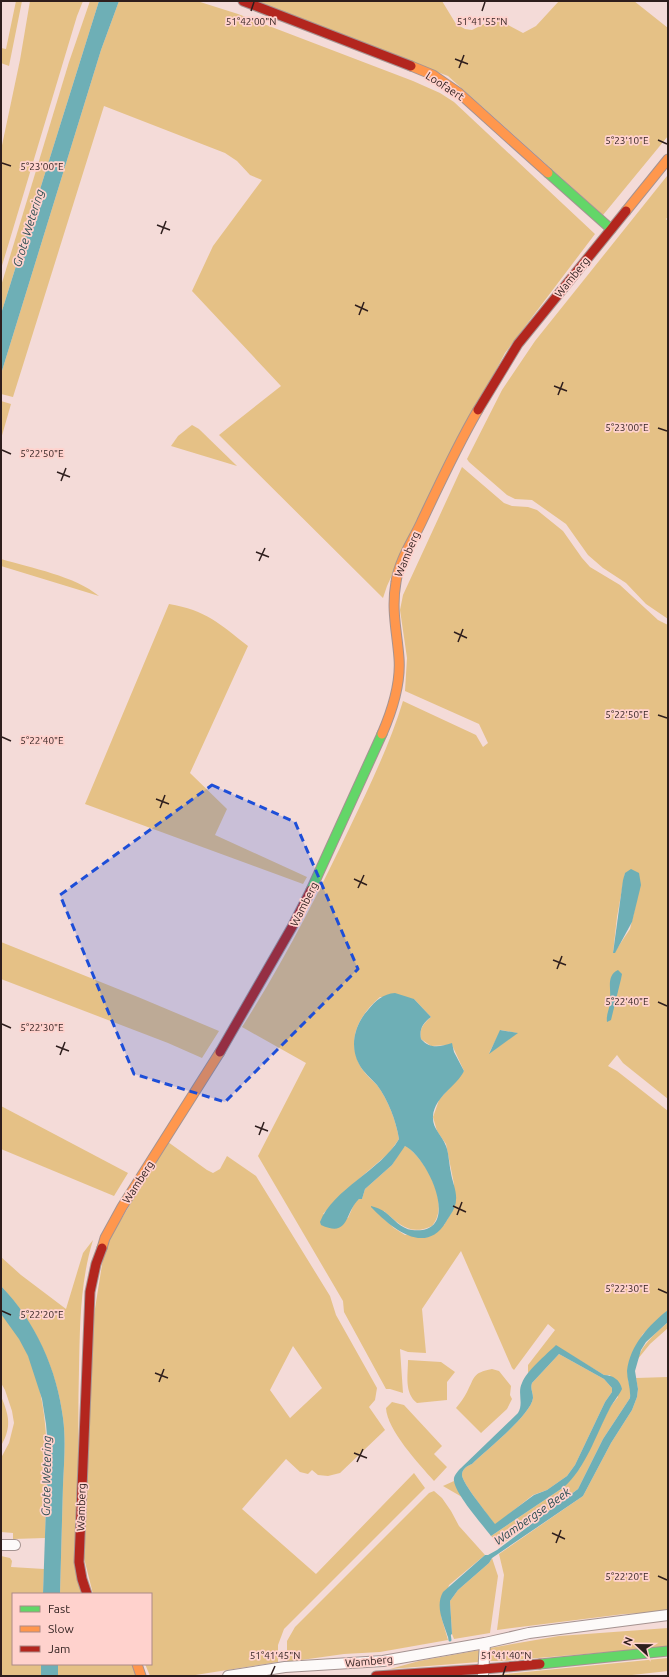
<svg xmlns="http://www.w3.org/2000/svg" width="669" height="1677" viewBox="0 0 669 1677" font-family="Ubuntu,sans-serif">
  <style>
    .green { fill: #e5c186; fill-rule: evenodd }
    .water { fill: #6eafb6; fill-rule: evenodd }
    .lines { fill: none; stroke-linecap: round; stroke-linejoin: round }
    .stream { stroke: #6eafb6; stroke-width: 3 }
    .street-casing { stroke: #a59391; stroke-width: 12 }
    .fast-casing { stroke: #a59391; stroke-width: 11 }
    .slow-casing { stroke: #a59391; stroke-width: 11 }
    .jam-casing { stroke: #a59391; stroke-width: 11 }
    .street { stroke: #fdfaf9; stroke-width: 10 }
    .fast { stroke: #63d668; stroke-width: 9 }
    .slow { stroke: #ff974d; stroke-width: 9 }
    .jam { stroke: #b3261e; stroke-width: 9 }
    .marked { fill: #1d4ed8; fill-opacity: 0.2; stroke: #1d4ed8; stroke-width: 3; stroke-dasharray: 8 5; stroke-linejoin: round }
    .ticks { fill: none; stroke: #2e1e1d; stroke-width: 1.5 }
    .labels { text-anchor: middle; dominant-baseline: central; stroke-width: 3.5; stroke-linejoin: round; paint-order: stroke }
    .street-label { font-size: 11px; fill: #2e1e1d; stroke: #ffd2cd }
    .water-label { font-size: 12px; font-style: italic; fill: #304f53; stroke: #ffd2cd }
    .ticks-label { font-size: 10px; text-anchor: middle; fill: #2e1e1d; stroke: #ffd2cd; stroke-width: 3.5; stroke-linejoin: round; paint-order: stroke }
  </style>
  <rect width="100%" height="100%" fill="#f4dbd8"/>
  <!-- green -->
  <g class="green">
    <polygon points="16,1 22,1 9,66 1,63 1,48 6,49"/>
    <polygon points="30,1 83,1 77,16 1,269 1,150 20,60"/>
    <polygon points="90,1 99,1 1,314 1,286 69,62"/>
    <polygon points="119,1 197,1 238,14 358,60 413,81 440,93 454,102 595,234 505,353 419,516 387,586 383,598 219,435 281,386 192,291 213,246 262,180 250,175 237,161 225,153 104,106 13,397 1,394 1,374 101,50"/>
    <polygon points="248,1 442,1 456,24 465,29 472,30 492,20 499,20 523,33 536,26 559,1 634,1 668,28 668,136 603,215 448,76"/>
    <polygon points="667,176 668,177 668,217 666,219 668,221 668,619 646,604 626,583 603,568 588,555 566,524 532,500 515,499 507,495 469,462 467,459 502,390 535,341"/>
    <polygon points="1,401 11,404 1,439"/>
    <polygon points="192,425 199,429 237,466 171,446 178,436"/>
    <path d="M462,467L504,503L512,506L528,507L537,510L563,531L582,558L590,567L620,585L658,620L668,625V1099L623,1063L617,1055L608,1066L617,1071L668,1111V1310L642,1335L628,1380L631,1391L630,1398L603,1439L578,1489L501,1545L491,1536L564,1487L580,1468L610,1407L618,1397L610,1375H604L556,1346L528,1373V1365L555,1330L548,1324L514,1370L512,1368L461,1251L422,1309L426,1353L408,1352L400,1349L403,1393L390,1389H386L344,1312L343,1301L258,1156L306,1063L242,1027C283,963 317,896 350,827C370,785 390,744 403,701L476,735L483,747L488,743L479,724L405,691L407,658L400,610L403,595ZM625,873L635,908L630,929L614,953H613L617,917ZM380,997L414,999L431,1017C423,1024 419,1029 421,1039L431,1046L452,1045L464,1071L439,1100L433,1117L437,1131L446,1144L454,1184V1208L444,1225L405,1235L394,1228L383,1218L384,1211C400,1225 410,1236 432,1226C451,1204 426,1160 406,1146L403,1147L392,1165L365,1189L362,1199H359L355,1202L348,1218L323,1214L353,1184L389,1153L399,1139C396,1120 388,1100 377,1085C372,1080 366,1075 362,1069C345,1041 358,1016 380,997ZM501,1030L517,1033L489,1053Z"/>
    <path d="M1,559C31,568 75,576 99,596L1,566Z"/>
    <path d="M169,604C206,610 220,624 248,646L190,773L227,809L215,835L307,877L303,884L85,804Z"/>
    <polygon points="1,942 138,997 219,1031 202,1058 168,1043 1,979"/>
    <polygon points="1,1106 128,1173 114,1196 1,1149"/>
    <path d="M168,1142L207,1170L213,1173L220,1169L227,1156L256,1176L330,1296L336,1315L377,1388L375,1400L369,1407L385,1430L340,1473L328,1476L318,1475L312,1470L308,1474L300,1472L286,1459L242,1509L316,1574L414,1473L425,1488L284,1629L278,1645V1662L189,1676H150L145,1664H151V1594H93L84,1558L89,1346L105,1246ZM293,1346L322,1388L290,1418L270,1390Z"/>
    <path d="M93,1240C80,1282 80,1326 79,1369C77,1444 80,1519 82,1594H60C61,1558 62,1521 63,1485C64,1463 66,1440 63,1418C57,1370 35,1322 1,1286V1257L21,1275L66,1309L83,1253Z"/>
    <path d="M1,1314C57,1375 47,1462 45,1538L13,1539V1533L1,1532V1458L9,1443L14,1423L12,1411L5,1390L1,1383Z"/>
    <path d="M668,1322V1328L650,1344L637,1360C643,1343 655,1334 668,1322Z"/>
    <path d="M559,1354L604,1379L612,1388V1392L605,1402L575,1465L567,1476L547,1490L533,1495L495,1525C489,1516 462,1483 462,1475C462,1469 467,1466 472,1464C485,1451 531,1415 533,1398C533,1392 530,1389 532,1383Z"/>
    <path d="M408,1360L441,1362L455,1372L447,1382V1400L417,1403C404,1393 408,1375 408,1360Z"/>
    <path d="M492,1369L499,1371L511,1386L510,1395L512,1399L507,1409L481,1433L456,1408C460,1403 464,1398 467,1392C475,1377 472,1373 492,1369Z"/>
    <polygon points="668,1377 668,1612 624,1614 497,1630 504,1575 499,1554 583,1496 611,1443 632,1410 637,1397 638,1389 636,1378"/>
    <path d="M1,1396C9,1416 12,1426 1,1446Z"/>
    <path d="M392,1402L404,1405L442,1446L434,1454L447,1467L434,1481C419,1464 387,1430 386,1408Z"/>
    <polygon points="454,1481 462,1497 443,1486"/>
    <polygon points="434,1491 442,1498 451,1511 459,1526 485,1555 449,1585 441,1616 448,1640 380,1652 344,1654 287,1662 287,1641 295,1627 429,1493"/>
    <polygon points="1,1556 10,1558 12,1561 11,1567 44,1569 43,1594 13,1594 13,1664 41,1664 41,1676 1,1676"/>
    <polygon points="492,1558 498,1576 490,1633 454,1639 452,1634 450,1601 458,1590 489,1563"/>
    <polygon points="668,1628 668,1647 503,1661 489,1661 490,1648 559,1636"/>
    <polygon points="480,1650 479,1662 390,1669 419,1661"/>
    <polygon points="668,1658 668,1671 623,1676 486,1676"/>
    <polygon points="58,1664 136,1664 138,1676 58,1676"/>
  </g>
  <!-- water -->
  <g class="water">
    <polygon points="99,1 119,1 101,50 1,374 1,314"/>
    <polygon points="631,869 639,873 641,885 632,922 615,953 613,953 623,880 625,873"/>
    <path d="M618,970L622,974L621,979L611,1020L607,1022C606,1015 609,1010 610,1003C612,992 605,976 618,970Z"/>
    <path d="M395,993L414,999L431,1017C423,1023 419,1029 421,1039C430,1049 440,1047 452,1043L454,1052L464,1071C456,1087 435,1096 433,1116C432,1129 442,1135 446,1146C449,1154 449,1164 451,1173C452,1181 457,1191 456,1200C456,1208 450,1215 446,1222C425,1257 390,1227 371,1207V1206C375,1207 381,1209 385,1212C393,1218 401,1229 412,1230C463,1236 430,1159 405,1146L392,1165L365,1189L362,1199H359C344,1213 350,1238 321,1225L320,1222C333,1189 381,1170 399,1139C396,1120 388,1100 377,1085C371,1078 363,1072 359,1064C349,1046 355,1024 368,1010C376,1000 383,994 395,993Z"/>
    <polygon points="500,1030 518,1033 489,1054"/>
    <path d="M1,1286C36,1322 57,1370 63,1418C66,1440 64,1463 63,1485C62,1521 61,1558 60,1594H43L48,1447L46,1424L42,1399L28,1356L19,1339L1,1314Z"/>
    <path d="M668,1310V1322L646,1342L641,1350L635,1371L638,1389L637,1397L632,1410L611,1443L583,1496L492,1558L489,1563L458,1590L450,1601L452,1634L448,1637C443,1622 435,1606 443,1592L485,1555H488L497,1550L578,1489L603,1439L630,1398C631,1389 627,1380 627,1371C630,1345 649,1325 668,1310Z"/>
    <path d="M556,1345L604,1375C613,1375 620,1380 622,1389C618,1397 612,1403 609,1410C596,1435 585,1469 564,1487L491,1536C482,1524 456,1495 454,1481C453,1476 458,1471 461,1468L518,1413C524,1403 517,1393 522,1383C527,1370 546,1355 556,1345ZM559,1354L604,1379L612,1388V1392L605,1402L575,1465L567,1476L547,1490L534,1495L495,1524C489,1516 462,1483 462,1475C462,1469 467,1466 472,1464C485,1451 531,1415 533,1398C533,1392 530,1389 532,1383Z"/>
    <rect x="41" y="1664" width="17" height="12"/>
  </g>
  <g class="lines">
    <!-- stream -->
    <polyline class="stream" points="449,1633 450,1640"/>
    <defs>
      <g id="street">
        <polyline points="1,1545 15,1545"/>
        <polyline points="483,1675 485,1643"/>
        <polyline points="228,1676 285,1667 383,1661 485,1643 529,1633 668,1615"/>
      </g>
      <g id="fast">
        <polyline points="548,173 611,229"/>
        <polyline points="311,890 382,734"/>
        <polyline points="540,1664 668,1651"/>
      </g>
      <g id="slow">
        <polyline points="411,66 433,75 459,93 548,173"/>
        <polyline points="626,211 668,159"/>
        <path d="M382,734C392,711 401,683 399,658C397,631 391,610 396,582C399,561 412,542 421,523C439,485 457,446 478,410"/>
        <polyline points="102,1248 105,1238 122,1207 220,1052"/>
        <polyline points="137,1664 141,1676"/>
      </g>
      <g id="jam">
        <polyline points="243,1 411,66"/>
        <polyline points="478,410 518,344 626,211"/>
        <polyline points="220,1052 292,927 311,890"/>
        <polyline points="87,1594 82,1579 79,1562 90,1292 96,1264 102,1248"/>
        <polyline points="376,1676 484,1669 540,1664"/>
      </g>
    </defs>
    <!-- street casing -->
    <use href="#street" class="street-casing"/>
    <!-- fast casing -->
    <use href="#fast" class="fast-casing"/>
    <!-- slow casing -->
    <use href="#slow" class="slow-casing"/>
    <!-- jam casing -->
    <use href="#jam" class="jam-casing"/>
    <!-- street -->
    <use href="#street" class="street"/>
    <!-- fast -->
    <use href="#fast" class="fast"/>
    <!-- slow -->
    <use href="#slow" class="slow"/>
    <!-- jam -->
    <use href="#jam" class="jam"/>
  </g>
  <!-- marked area -->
  <path class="marked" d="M212,785L295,822L358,969L225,1102L134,1074L60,895Z"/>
  <!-- ticks -->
  <path class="ticks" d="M251,11L254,2M482,11L485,2M455,59L468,64M459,68L464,55M658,140L667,144M2,163L11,166M157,225L170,230M161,234L166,221M355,305L368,311M359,315L364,302M554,386L567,391M558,395L563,382M658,428L667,431M2,450L11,454M57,472L70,477M61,481L66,468M256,552L269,557M259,561L265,548M454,632L467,638M458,642L463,629M658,715L667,718M2,737L11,741M156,799L169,804M160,808L165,795M354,879L367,885M358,888L364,875M553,960L566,965M557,969L562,956M658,1002L667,1006M2,1024L11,1028M56,1046L69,1051M60,1055L65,1042M255,1126L268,1131M259,1135L264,1122M453,1206L466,1212M457,1215L462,1202M658,1289L667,1293M2,1311L11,1315M155,1373L168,1378M159,1382L164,1369M354,1453L367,1458M357,1462L363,1449M552,1533L565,1539M556,1543L561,1530M658,1576L667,1580M271,1675L275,1666M503,1675L506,1666"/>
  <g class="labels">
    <!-- street labels -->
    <g class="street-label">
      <text transform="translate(445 86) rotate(33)">Loofaert</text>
      <text transform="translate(572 277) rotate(-51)">Wamberg</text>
      <text transform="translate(407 554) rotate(-67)">Wamberg</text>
      <text transform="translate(304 904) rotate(-63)">Wamberg</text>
      <text transform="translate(138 1182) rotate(-57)">Wamberg</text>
      <text transform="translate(81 1507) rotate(-88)">Wamberg</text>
      <text transform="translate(369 1661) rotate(-5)">Wamberg</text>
    </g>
    <!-- water labels -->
    <g class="water-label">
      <text transform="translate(28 228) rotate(-73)">Grote Wetering</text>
      <text transform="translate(46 1476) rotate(-89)">Grote Wetering</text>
      <text transform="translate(532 1516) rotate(-35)">Wambergse Beek</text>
    </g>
  </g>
  <g class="ticks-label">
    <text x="251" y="25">51°42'00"N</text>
    <text x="482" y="25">51°41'55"N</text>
    <text x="627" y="144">5°23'10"E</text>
    <text x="42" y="170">5°23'00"E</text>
    <text x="627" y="431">5°23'00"E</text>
    <text x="42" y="457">5°22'50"E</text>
    <text x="627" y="718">5°22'50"E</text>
    <text x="42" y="744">5°22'40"E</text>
    <text x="627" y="1005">5°22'40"E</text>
    <text x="42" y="1031">5°22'30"E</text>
    <text x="627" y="1292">5°22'30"E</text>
    <text x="42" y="1318">5°22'20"E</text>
    <text x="627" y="1580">5°22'20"E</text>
    <text x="275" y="1659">51°41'45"N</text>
    <text x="506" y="1659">51°41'40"N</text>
  </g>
  <!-- border -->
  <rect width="669" height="1677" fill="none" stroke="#2e1e1d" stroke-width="4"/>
  <!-- legend -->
  <rect x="12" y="1593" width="140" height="72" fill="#ffd2cd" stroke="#ab8a87"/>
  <rect x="20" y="1606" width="20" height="6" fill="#63d668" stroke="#ab8a87"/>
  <text x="48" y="1613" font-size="12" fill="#2e1e1d">Fast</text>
  <rect x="20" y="1626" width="20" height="6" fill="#ff974d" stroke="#ab8a87"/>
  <text x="48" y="1633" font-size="12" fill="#2e1e1d">Slow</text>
  <rect x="20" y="1646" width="20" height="6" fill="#b3261e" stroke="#ab8a87"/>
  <text x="48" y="1653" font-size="12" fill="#2e1e1d">Jam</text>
  <!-- north arrow -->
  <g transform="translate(637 1645) rotate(292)" stroke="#ffd2cd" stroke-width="3" paint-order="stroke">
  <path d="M0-3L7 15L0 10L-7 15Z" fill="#2e1e1d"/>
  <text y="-6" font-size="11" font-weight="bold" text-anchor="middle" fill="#2e1e1d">N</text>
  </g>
</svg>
